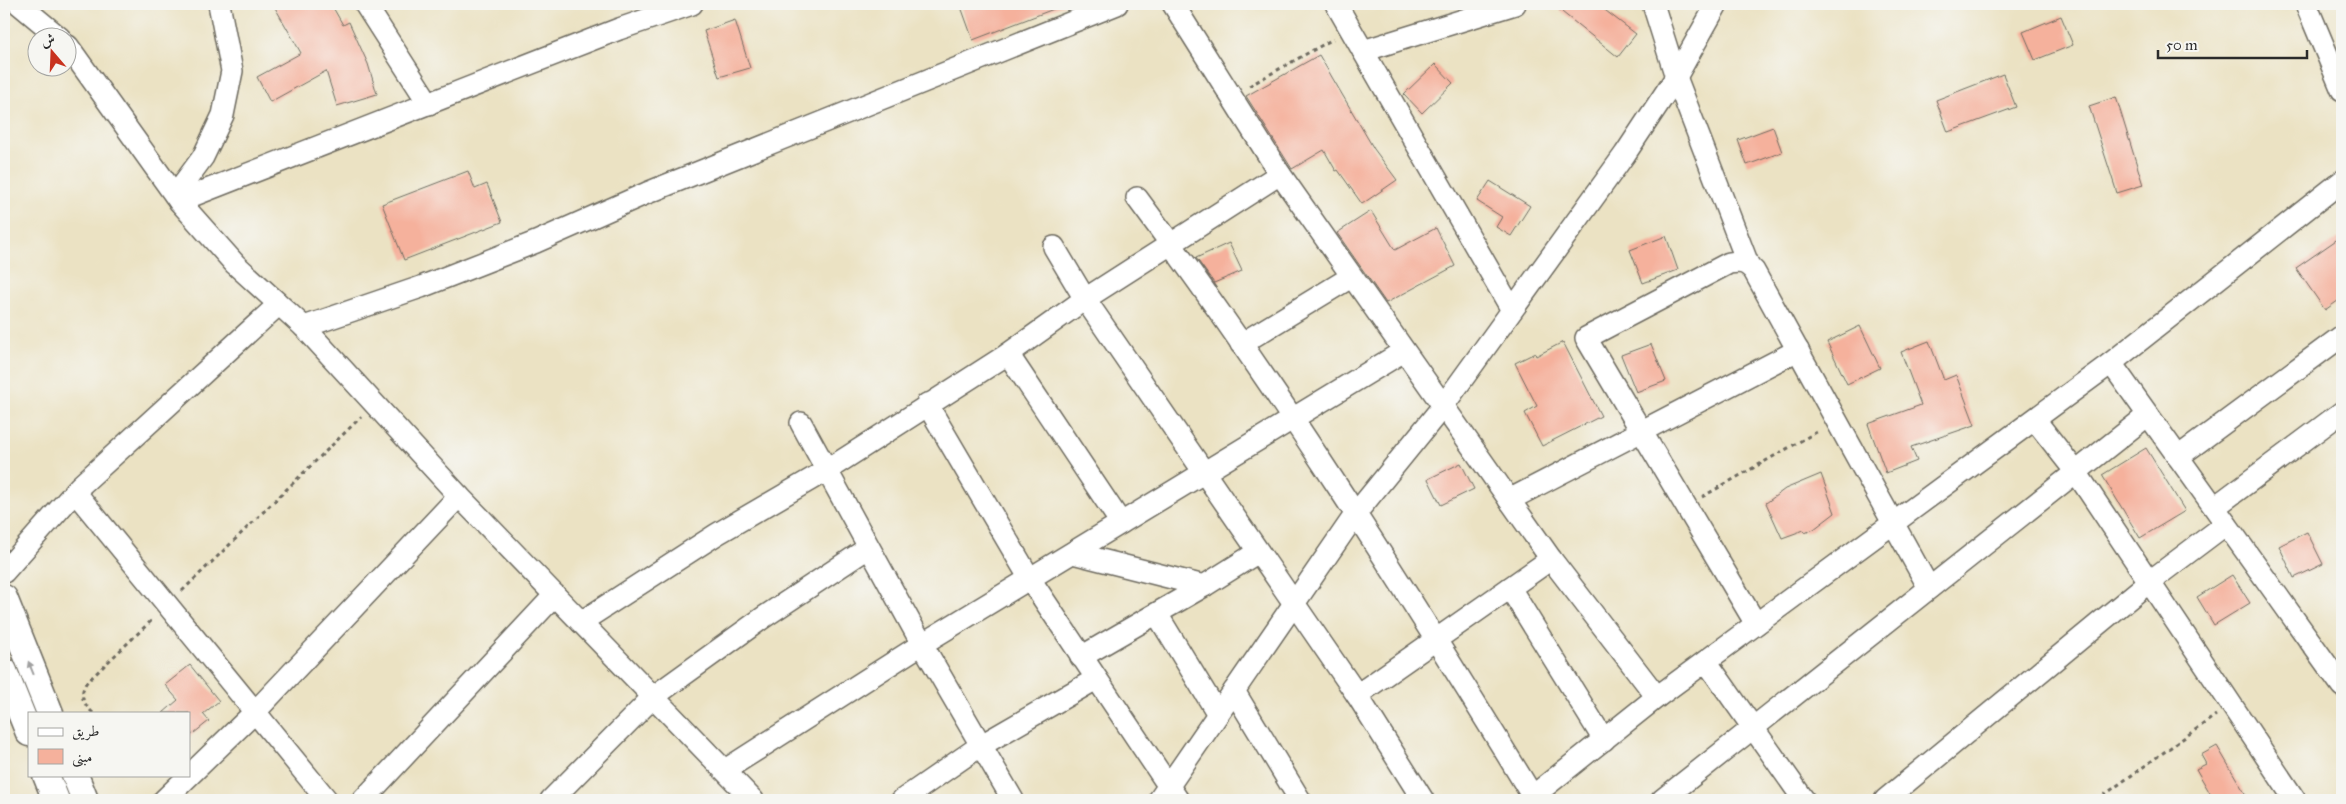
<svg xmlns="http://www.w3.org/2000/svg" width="2346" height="804" viewBox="0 0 2346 804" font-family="'IM FELL Great Primer',Amiri,serif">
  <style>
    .building { fill: #f5b19c }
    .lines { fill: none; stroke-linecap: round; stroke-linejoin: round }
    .minor-casing { stroke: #6e6b60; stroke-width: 24 }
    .tertiary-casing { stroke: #6e6b60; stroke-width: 29 }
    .path { stroke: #6e6b60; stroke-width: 3; stroke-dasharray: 4 4; stroke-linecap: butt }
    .minor { stroke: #fff; stroke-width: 21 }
    .tertiary { stroke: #fff; stroke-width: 26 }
    .oneway { fill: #a0a0a0 }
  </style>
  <rect width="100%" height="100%" fill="#f6f6f2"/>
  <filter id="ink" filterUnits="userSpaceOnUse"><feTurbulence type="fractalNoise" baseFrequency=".02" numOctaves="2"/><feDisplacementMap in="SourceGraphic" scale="10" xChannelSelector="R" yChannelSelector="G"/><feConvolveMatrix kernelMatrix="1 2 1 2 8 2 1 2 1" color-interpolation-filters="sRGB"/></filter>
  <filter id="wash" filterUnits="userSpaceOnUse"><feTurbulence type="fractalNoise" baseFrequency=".0096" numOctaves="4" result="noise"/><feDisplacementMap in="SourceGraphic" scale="20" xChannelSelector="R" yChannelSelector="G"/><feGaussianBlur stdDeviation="1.12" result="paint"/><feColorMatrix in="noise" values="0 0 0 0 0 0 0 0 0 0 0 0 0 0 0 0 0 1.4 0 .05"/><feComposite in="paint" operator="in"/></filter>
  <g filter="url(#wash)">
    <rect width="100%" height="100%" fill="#ebe2c3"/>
    <g id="blocks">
      <!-- building -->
      <g class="building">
        <polygon points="273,4 331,4 343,25 349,22 368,64 377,94 337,106 326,71 270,102 257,77 301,53"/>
        <polygon points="960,4 1064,4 1064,5 973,40"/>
        <polygon points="1552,4 1597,4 1636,34 1618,57"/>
        <polygon points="2061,16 2073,45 2035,60 2023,32"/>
        <polygon points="735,20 750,68 719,77 704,31"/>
        <polygon points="1319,55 1374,149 1397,180 1362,204 1338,170 1336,171 1324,150 1292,169 1246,96"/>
        <polygon points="1435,64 1453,83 1422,113 1404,94"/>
        <polygon points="2003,74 2016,107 1948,132 1936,100"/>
        <polygon points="2116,97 2143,185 2117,193 2089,106"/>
        <polygon points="1773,127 1782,152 1747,165 1738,140"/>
        <polygon points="468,171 475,189 487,184 502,222 404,260 382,204"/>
        <polygon points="1490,181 1530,206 1511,236 1496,227 1502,217 1477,201"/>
        <polygon points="1371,211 1395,250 1436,228 1455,266 1386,303 1337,233"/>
        <polygon points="1666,236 1678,270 1643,283 1630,250"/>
        <polygon points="2342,236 2342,298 2325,310 2296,268"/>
        <polygon points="1229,243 1242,271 1214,283 1196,258"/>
        <polygon points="1860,326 1880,368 1847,384 1827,342"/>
        <polygon points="1929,341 1944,380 1956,375 1975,425 1911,447 1917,461 1886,473 1868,424 1921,405 1901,352"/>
        <polygon points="1563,342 1601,416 1542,446 1525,413 1537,406 1515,363 1535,353 1536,356"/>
        <polygon points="1651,344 1666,381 1636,392 1621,355"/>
        <polygon points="2146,448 2185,511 2140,538 2102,475"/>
        <polygon points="1461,463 1474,489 1441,505 1428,479"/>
        <polygon points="1821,474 1835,513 1814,529 1805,533 1804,530 1782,538 1766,503 1785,489"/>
        <polygon points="2307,532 2323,564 2294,578 2279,546"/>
        <polygon points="2232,575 2250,603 2214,625 2197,597"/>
        <polygon points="190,665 219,701 203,714 209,721 189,737 189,713 163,713 178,700 165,685"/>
        <polygon points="2217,746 2249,800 2214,800 2196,769 2206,764 2201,755"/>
      </g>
    </g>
  </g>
  <g filter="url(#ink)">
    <use href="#blocks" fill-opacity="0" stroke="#6e6b60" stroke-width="1"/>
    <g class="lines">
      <defs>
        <g id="minor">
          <polyline points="19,4 60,38"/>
          <polyline points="365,4 429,104"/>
          <polyline points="1173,4 1280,174"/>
          <polyline points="1336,4 1363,51 1515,4"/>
          <polyline points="1653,4 1676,77 1748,264"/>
          <polyline points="2306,4 2342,90"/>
          <polyline points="68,46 179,201 235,264 304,327 459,496 753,800"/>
          <polyline points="1363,51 1512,310"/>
          <polyline points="175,195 203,157 223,115 232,71 219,4"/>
          <path d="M1137,198C1280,390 1408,592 1533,797"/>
          <polyline points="179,201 619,29 692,4"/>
          <polyline points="1054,247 1085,299 1357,695 1423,800"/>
          <polyline points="304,327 421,287 536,242 647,193 1117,4"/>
          <polyline points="1241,344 1351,277"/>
          <polyline points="1008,354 1121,523"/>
          <polyline points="2111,363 2342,686"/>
          <polyline points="927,404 1030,579 1178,800"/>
          <polyline points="2035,420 2076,472 2295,800"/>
          <polyline points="801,423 922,644 1013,800"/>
          <polyline points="2178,457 2342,336"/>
          <polyline points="75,492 327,800"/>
          <polyline points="1509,500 1798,350"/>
          <polyline points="2215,507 2342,412"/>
          <polyline points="1073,553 1204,586"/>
          <polyline points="4,572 80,486 278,305"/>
          <polyline points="1510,588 1604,740"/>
          <polyline points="1157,614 1218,714"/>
          <polyline points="581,622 717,534 827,470 1008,354 1085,299 1280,174 1551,559 1657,697 1528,800"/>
          <path d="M1756,624L1586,338L1729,263C1741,261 1746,262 1754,271L1929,588"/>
          <polyline points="1081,657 1204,586 1258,552"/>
          <polyline points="1706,661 1804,800"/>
          <polyline points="1234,691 1300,800"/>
          <polyline points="1357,695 1551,559"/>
          <polyline points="1657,697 2111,363 2342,181"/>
          <polyline points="725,770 922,644 1404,351"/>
          <polyline points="164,800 254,713 459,496"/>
          <polyline points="363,800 555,595"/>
          <polyline points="551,800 653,697 764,617 868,548"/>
          <polyline points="902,800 980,746 1096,679"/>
          <polyline points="1159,800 1357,512 1443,406 1625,154 1676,77 1717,4"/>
          <polyline points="1662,800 2148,415"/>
          <polyline points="1885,800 2149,582 2226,524"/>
        </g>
        <g id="tertiary">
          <polyline points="4,598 50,713"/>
          <polyline points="4,671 29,733"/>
          <polyline points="46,775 56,800"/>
          <polyline points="75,775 85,800"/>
        </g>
      </defs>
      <!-- minor casing -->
      <use href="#minor" class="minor-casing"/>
      <!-- tertiary casing -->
      <use href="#tertiary" class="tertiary-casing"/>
      <!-- path -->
      <g class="path">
        <polyline points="1249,86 1333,39"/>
        <polyline points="1702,497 1820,430"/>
        <polyline points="182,591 361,417"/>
        <path d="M93,713C83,703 79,696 86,683L153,619"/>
        <polyline points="713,800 720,794"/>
        <polyline points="2097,800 2216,715"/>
        <polyline points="2340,800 2342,799"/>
      </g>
      <!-- minor -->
      <use href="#minor" class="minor"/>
      <!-- tertiary -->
      <use href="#tertiary" class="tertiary"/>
    </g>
    <!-- one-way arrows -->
    <defs><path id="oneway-solid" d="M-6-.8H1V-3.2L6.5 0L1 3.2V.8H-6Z" transform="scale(1.25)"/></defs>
    <use class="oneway" href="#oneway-solid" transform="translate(31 668) rotate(-112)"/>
  </g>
  <!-- margin -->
  <rect width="2346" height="804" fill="none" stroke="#f6f6f2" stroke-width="20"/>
  <!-- legend -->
  <rect x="28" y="712" width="162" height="65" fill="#f6f6f2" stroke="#a5a5a2"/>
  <rect x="38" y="728" width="25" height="8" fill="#ffffff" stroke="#a5a5a2"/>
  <text x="72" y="736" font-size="15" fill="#2b2b2b">طريق</text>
  <rect x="38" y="749" width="25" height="15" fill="#f5b19c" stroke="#a5a5a2"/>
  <text x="72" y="762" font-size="15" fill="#2b2b2b">مبنى</text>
  <!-- north arrow -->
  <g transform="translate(52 52) rotate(341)"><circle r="24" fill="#f6f6f2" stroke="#a5a5a2"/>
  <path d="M0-4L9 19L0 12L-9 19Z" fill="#c8321e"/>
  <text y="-8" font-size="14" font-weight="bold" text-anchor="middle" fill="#2b2b2b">ش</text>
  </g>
  <!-- scale -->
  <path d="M2158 50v8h149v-8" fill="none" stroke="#2b2b2b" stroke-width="2.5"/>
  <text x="2166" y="50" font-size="15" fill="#2b2b2b" stroke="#f6f6f2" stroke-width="4" paint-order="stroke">50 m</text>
</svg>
